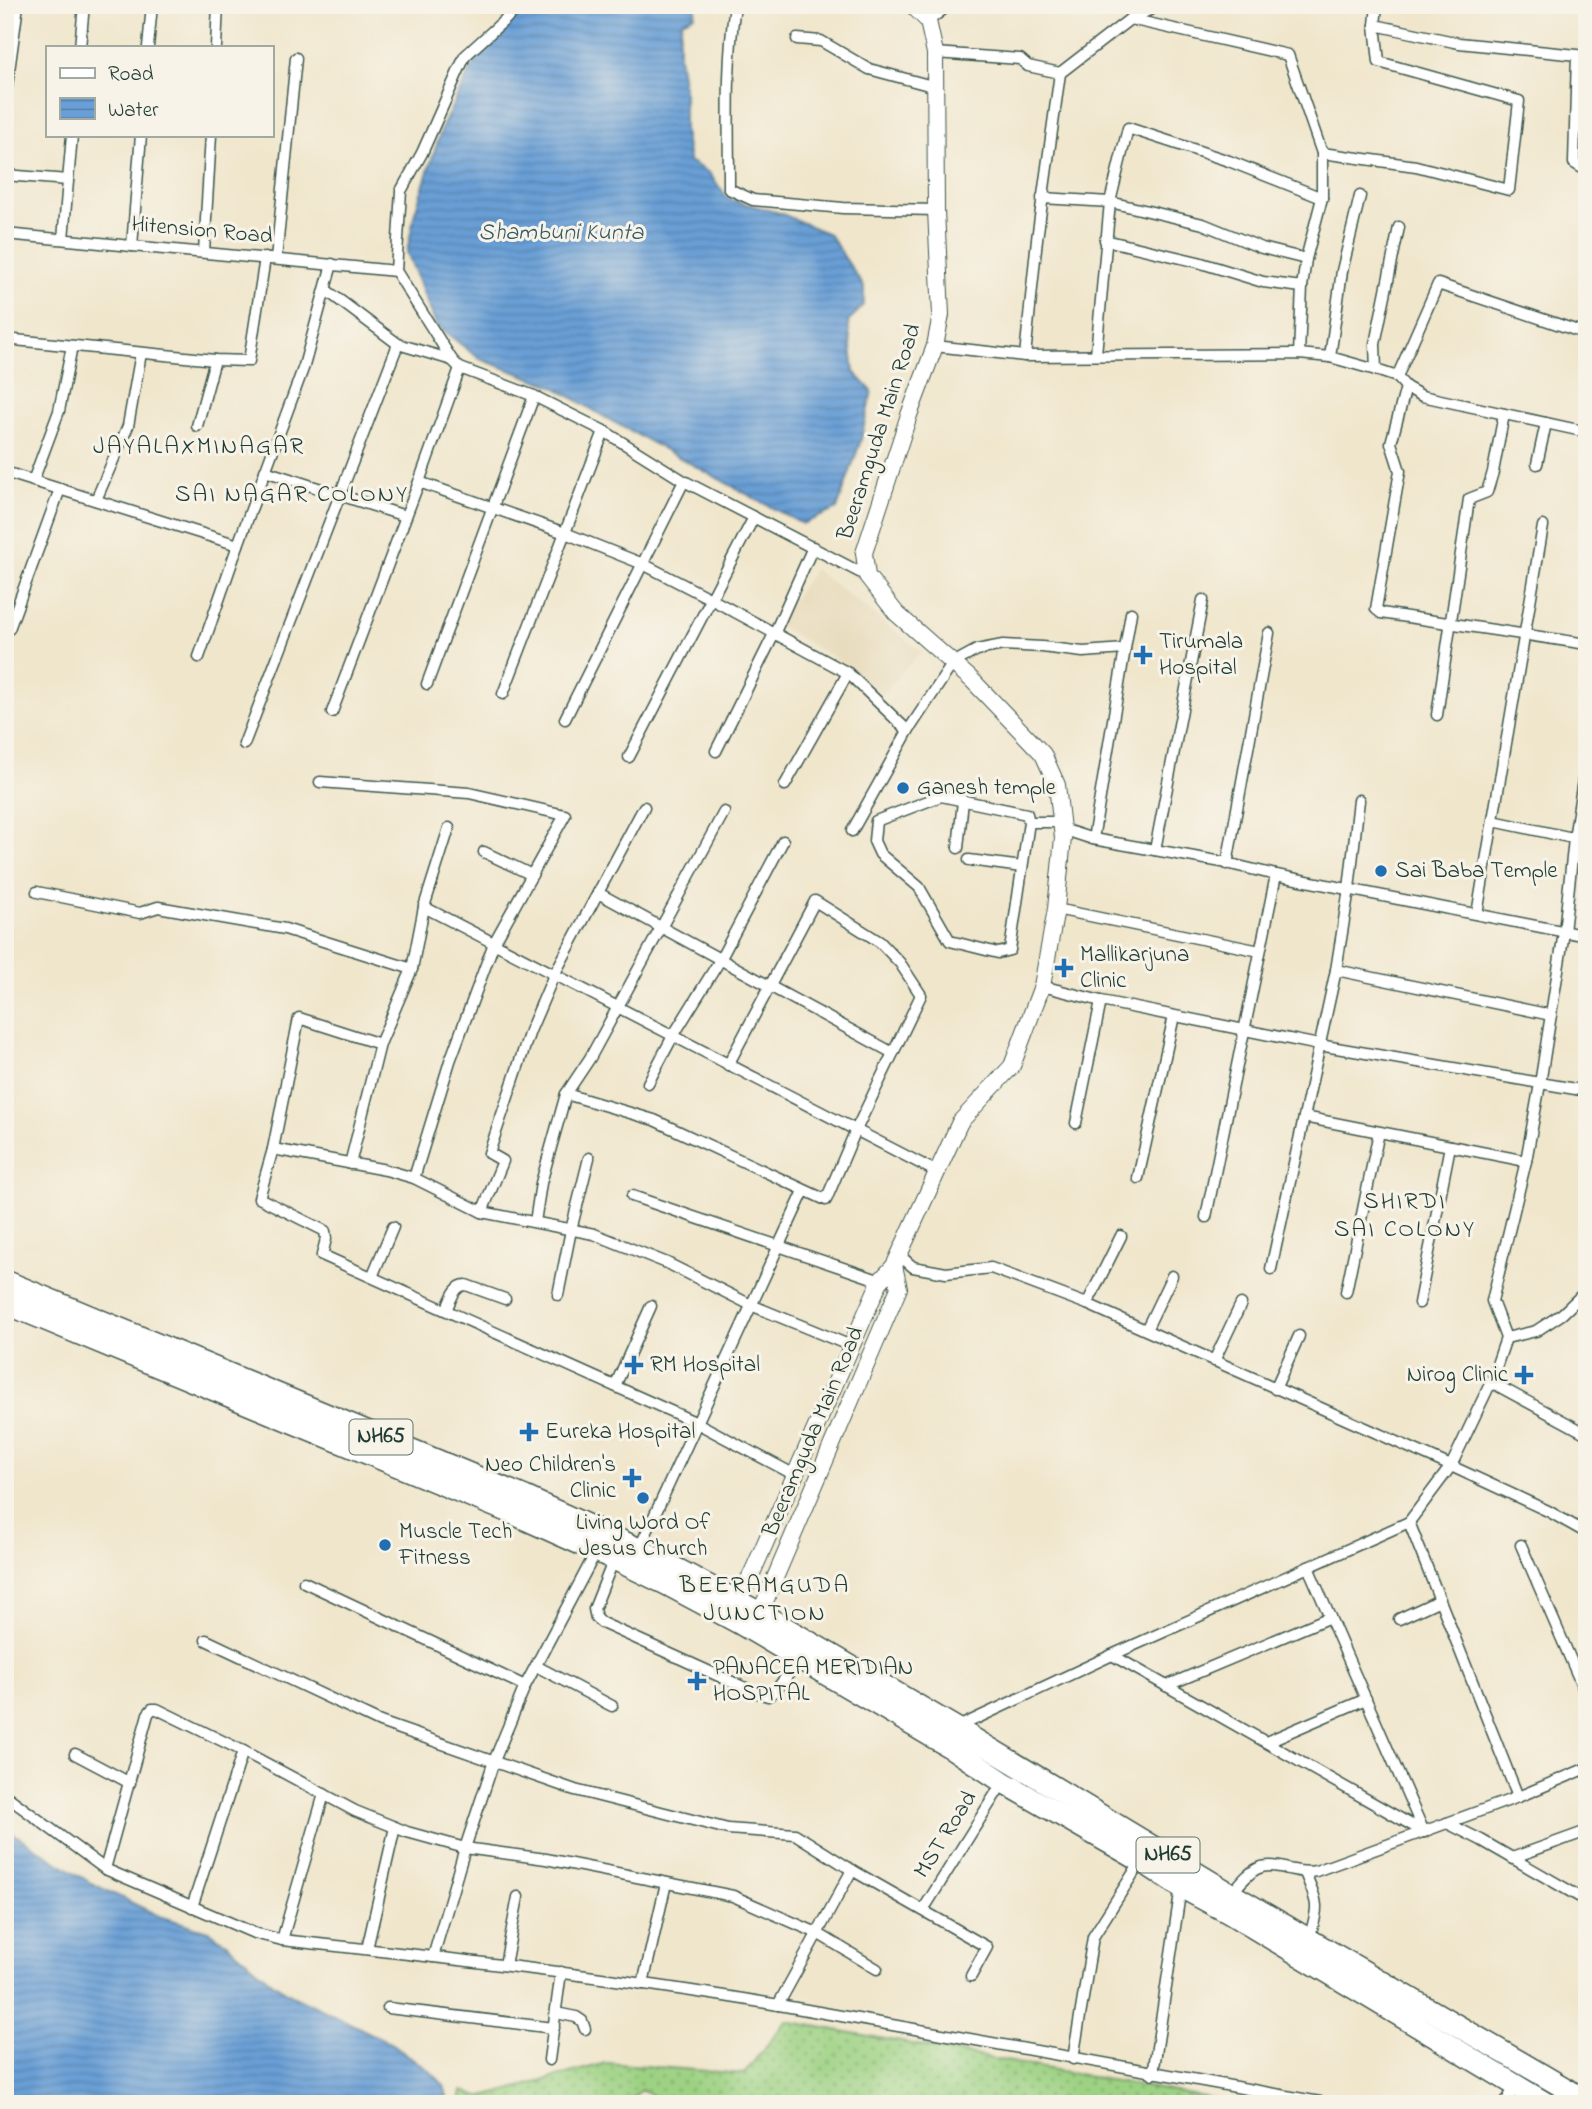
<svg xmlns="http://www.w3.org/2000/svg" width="1592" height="2109" viewBox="0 0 1592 2109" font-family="'Indie Flower',sans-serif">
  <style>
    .built { fill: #e7daba }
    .grass { fill: url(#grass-dots); stroke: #5e885c; stroke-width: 2 }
    .water { fill: url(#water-rules); stroke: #446e85; stroke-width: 2 }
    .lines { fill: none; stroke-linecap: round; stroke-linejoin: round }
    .street-casing { stroke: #3e564b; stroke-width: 13 }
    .secondary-casing { stroke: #3e564b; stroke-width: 18 }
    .highway-casing { stroke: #3e564b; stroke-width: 24 }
    .street { stroke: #fff; stroke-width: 10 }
    .secondary { stroke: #fff; stroke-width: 16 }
    .highway { stroke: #fff; stroke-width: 21 }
    .poi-dot { fill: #1f6fb2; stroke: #f7f3e8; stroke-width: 2.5 }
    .labels { text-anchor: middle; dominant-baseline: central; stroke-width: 6; stroke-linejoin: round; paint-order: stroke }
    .shield { fill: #f7f3e8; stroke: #60746a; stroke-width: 2 }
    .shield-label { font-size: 21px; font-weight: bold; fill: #1f3d34 }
    .street-label { font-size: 23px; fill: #1f3d34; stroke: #f7f3e8 }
    .poi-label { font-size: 23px; fill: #1f3d34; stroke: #f7f3e8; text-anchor: start }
    .water-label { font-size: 24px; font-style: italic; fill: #355a65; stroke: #f7f3e8 }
    .neighbourhood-label { font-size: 24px; letter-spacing: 2px; fill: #1f3d34; stroke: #f7f3e8 }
  </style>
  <defs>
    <pattern id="grass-dots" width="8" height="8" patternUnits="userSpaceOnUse" patternTransform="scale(1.75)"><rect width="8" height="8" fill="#9dd283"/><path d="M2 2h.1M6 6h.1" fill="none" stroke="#7fac6c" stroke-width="1.8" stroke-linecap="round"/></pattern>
    <pattern id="water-rules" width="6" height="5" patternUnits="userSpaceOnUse" patternTransform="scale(1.75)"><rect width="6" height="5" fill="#699fd6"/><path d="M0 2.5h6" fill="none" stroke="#5683ae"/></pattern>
  </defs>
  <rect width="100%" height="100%" fill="#f7f3e8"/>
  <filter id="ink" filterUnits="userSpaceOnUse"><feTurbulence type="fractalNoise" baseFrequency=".0143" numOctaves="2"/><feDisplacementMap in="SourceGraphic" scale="14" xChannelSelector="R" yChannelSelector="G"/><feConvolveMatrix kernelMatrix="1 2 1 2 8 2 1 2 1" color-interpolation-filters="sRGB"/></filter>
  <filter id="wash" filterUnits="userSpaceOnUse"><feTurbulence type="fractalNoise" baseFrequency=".00686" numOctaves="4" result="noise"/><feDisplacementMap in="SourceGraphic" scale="28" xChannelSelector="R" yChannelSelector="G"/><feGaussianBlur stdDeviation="1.57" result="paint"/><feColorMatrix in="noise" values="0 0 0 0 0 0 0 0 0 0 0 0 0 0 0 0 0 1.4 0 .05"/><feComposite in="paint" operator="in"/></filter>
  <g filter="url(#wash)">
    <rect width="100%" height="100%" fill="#f0e6cc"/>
    <!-- built -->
    <polygon class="built" points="814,569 921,651 882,694 835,658 776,625"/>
    <!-- grass -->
    <polygon class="grass" points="786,2021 1241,2104 667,2104 641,2090 626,2104 460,2104 462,2091 484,2097 606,2063 744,2074"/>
    <!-- water -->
    <g class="water">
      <polygon points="537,5 696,5 695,15 682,21 679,40 679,57 684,90 684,130 689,161 709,173 728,199 780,213 829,234 864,287 864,304 848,322 854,372 872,391 860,443 837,509 802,524 606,418 553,386 480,359 436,325 407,252 415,212 443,125 481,49 506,25"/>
      <polygon points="5,1828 91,1883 159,1916 211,1932 229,1945 273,1983 292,1995 393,2044 431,2072 444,2085 449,2104 5,2104"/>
    </g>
  </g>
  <g filter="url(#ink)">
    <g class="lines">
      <defs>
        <g id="street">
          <polyline points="521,5 465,56 422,153 401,191 396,271 452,360 460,368 534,396 604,431 684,481 867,576"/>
          <path d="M735,5C726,66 729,128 729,189L753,200L843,208L936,210"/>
          <polyline points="1130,19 1288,55 1322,153 1322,198 1306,259 1302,287 1299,354"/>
          <polyline points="928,21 949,5"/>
          <polyline points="1375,25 1459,43 1577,55 1574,163 1587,171"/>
          <polyline points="797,39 821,41 869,69 936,87"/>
          <polyline points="80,47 84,5"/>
          <polyline points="148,47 152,5"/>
          <polyline points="216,47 218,5"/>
          <polyline points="935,53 1020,59 1028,66 1060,73 1130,19 1160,5"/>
          <polyline points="5,100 18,5"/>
          <polyline points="1322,153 1416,166 1509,190 1519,101 1379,62 1375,25 1377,5"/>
          <polyline points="5,175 68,180"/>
          <polyline points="1042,198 1110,202 1203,224 1262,248 1306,259"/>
          <polyline points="5,234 396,271"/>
          <polyline points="63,239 72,135"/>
          <polyline points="1105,240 1198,262 1263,282 1302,287"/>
          <polyline points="132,246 141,135"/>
          <polyline points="204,252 211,135"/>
          <polyline points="276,259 296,58"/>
          <polyline points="326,290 398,344 452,360"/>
          <polyline points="5,339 215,360 249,361 265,258"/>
          <polyline points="935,346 1025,356 1299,354 1330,357 1376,370 1397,377 1406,387 1422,396 1587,432"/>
          <polyline points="1096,354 1110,202 1128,128 1229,161 1322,198"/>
          <polyline points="1025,356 1037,239 1060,73"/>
          <polyline points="1330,357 1342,271 1360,196"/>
          <polyline points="1376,370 1375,344 1399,227"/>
          <polyline points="1397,377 1438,284 1587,334"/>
          <polyline points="1406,387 1391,443 1400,471 1376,609 1381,613 1587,644"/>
          <polyline points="197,426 215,360"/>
          <polyline points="1537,464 1546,423"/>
          <polyline points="265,471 405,516"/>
          <polyline points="5,472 238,545"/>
          <polyline points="33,481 59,411 72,346"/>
          <polyline points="419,482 565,533 643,564 711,599 848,673 908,731 852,831"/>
          <polyline points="96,500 128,426 141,353"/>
          <polyline points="9,629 60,489"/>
          <polyline points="199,657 238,545 304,366 332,264"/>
          <polyline points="427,684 534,396"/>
          <polyline points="503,694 604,431"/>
          <polyline points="332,712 419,482 460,368"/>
          <polyline points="1437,715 1469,499 1487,492 1493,472 1504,414"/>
          <polyline points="565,719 684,481"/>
          <polyline points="908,731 953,663 977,650 1003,645 1042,647 1083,652 1125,649"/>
          <polyline points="244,744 398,344"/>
          <polyline points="716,751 775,632 813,547"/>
          <polyline points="629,757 754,517"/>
          <polyline points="320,782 469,793 565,815 494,943 450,1061 414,1178"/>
          <polyline points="785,785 848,673"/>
          <polyline points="1493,821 1587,841"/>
          <polyline points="1029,822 1010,950 998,953 950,941 919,887 880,854 874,841 876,821 941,796 1027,814 1029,822 1061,822"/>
          <polyline points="1062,829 1093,839 1222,862 1276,875 1587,936"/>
          <polyline points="1093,839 1131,613"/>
          <polyline points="958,848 963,801"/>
          <polyline points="1155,850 1203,600"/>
          <polyline points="484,852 532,875"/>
          <polyline points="969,860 1022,867"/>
          <polyline points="1227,864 1269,633"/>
          <polyline points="37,892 140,913 158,907 285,929 412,969"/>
          <polyline points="598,893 893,1053"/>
          <polyline points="424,907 937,1172"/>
          <polyline points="1056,909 1260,951"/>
          <polyline points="1477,914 1543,526"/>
          <polyline points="1336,970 1551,1015"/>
          <polyline points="1042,986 1101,1001 1319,1045 1587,1091"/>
          <polyline points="380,1044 299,1018 273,1149 259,1198 325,1231 326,1239 322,1255 697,1423 795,1475"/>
          <polyline points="648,1083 673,1036 720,960 783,841"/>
          <polyline points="566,1094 590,1058 724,812"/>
          <polyline points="1304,1117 1526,1161"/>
          <polyline points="1076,1123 1101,1001"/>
          <polyline points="273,1149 386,1170 414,1178 482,1212 594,1234 667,1263 751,1305 851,1346"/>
          <polyline points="350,1164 380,1044 412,969 424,907 449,828"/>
          <polyline points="1138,1178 1174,1016"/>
          <polyline points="632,1196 884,1282"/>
          <polyline points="482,1212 503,1161 489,1153 530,1031 554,975 644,807"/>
          <polyline points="1206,1217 1276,875"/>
          <polyline points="535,1222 541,1183 566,1094 654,1120 826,1200 855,1132 921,995 900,963 880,942 815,901 728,1065"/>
          <polyline points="899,1255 913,1267 946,1273 991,1268 1087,1304 1451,1466 1548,1511 1587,1533"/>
          <polyline points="1271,1269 1336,970 1349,889 1359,800"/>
          <polyline points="372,1277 393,1227"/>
          <polyline points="1346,1292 1379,1132"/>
          <polyline points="558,1295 571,1230 589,1158"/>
          <polyline points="1419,1303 1450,1146"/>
          <polyline points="1087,1304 1121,1236"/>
          <path d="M446,1310C451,1301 454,1285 466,1285L505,1299"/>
          <polyline points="1146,1330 1172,1276"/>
          <polyline points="1506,1338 1536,1331 1562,1314 1587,1290"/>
          <polyline points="1214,1361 1241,1304"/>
          <polyline points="1491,1382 1587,1434"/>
          <polyline points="615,1386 651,1306"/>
          <polyline points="1275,1389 1299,1336"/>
          <polyline points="1409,1522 1518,1797"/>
          <polyline points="1521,1545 1587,1697"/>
          <polyline points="639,1549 804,1191"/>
          <polyline points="614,1559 594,1609 596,1618 602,1623 752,1691 768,1696 776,1690 800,1659"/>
          <polyline points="1308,1567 1424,1832"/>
          <polyline points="304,1582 525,1686"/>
          <polyline points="1399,1619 1440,1600"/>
          <polyline points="206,1640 380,1722 575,1790 728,1829 795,1834 852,1870 987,1947 971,1976"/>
          <polyline points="1112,1655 1424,1832"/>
          <polyline points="536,1666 612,1706"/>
          <polyline points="1166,1686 1330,1617"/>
          <polyline points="956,1728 1112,1655 1409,1522 1451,1466 1491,1382 1506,1338 1492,1301 1526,1161 1540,1084 1564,932 1574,839 1587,754"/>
          <polyline points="1266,1742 1366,1699"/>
          <polyline points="75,1754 130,1783"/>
          <path d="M5,1795L105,1869L254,1933L282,1940C448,1958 614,1977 779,2005C963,2037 1146,2072 1331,2104"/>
          <polyline points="1447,1823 1481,1840 1587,1901"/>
          <polyline points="1512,1858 1587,1831"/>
          <polyline points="105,1869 148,1714 152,1709 157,1709 243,1751 355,1811 407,1832 465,1848 546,1859 733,1896 817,1933 877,1969"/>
          <path d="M1305,1873C1319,1906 1319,1905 1309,1939"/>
          <path d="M1231,1894C1250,1872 1257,1860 1288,1869C1298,1871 1305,1873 1316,1871L1518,1797L1587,1768"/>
          <polyline points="192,1907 243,1751"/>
          <polyline points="923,1910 1003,1782"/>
          <polyline points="282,1940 324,1794"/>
          <polyline points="367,1949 395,1827"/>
          <polyline points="433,1957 465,1848 494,1761 525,1686 597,1550"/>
          <polyline points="505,1965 518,1897"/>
          <polyline points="643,1984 666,1883"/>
          <polyline points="778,2005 852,1870"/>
          <polyline points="388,2008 554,2028"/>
          <polyline points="556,2013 576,2017 582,2021 585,2029"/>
          <polyline points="1073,2059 1093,1937 1141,1861"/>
          <polyline points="549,2060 561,1972"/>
          <polyline points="1153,2074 1181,1887"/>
          <polyline points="1505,2104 1516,2085"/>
        </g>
        <g id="secondary">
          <polyline points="738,1601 753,1571 880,1281 894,1266 960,1122 1012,1066 1042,986 1056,909 1063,838 1057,785 1043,754 972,680 896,613 867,576 864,553 909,415 935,346 941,315 936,210 935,53 928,21 912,5"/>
          <polyline points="760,1613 899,1288 894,1266"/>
        </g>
        <g id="highway">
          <polyline points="5,1281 525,1497 639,1549 760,1613 956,1728 1231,1894 1587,2101"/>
          <polyline points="5,1303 516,1515 614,1559 666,1584 739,1623 953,1749 1003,1782 1141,1861 1181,1887 1229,1913 1547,2104"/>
        </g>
      </defs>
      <!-- street casing -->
      <use href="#street" class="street-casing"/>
      <!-- secondary casing -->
      <use href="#secondary" class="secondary-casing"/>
      <!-- highway casing -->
      <use href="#highway" class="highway-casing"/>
      <!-- street -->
      <use href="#street" class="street"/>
      <!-- secondary -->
      <use href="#secondary" class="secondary"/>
      <!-- highway -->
      <use href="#highway" class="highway"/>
    </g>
  </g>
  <!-- markers -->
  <g class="poi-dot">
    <path d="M1139.5 644.5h7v7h7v7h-7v7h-7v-7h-7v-7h7z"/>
    <circle cx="903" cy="788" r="7"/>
    <circle cx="1381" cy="871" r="7"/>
    <path d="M1060.5 957.5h7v7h7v7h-7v7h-7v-7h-7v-7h7z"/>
    <path d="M630.5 1354.5h7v7h7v7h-7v7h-7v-7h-7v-7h7z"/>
    <path d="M1520.5 1364.5h7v7h7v7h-7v7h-7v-7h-7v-7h7z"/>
    <path d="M525.5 1421.5h7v7h7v7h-7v7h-7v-7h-7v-7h7z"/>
    <path d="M628.5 1467.5h7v7h7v7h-7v7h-7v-7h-7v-7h7z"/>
    <circle cx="643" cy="1498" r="7"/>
    <circle cx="385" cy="1545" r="7"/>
    <path d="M693.5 1670.5h7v7h7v7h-7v7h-7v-7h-7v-7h7z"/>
  </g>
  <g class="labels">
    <!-- shield labels -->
    <g class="shield">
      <rect x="349.5" y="1419.5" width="63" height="35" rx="5"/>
      <rect x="1136.5" y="1837.5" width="63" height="35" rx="5"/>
    </g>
    <g class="shield-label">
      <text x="381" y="1437">NH65</text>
      <text x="1168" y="1855">NH65</text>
    </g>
    <!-- street labels -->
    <g class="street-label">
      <text transform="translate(202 231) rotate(5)">Hitension Road</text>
      <text transform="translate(880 432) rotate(-72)">Beeramguda Main Road</text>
      <text transform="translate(814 1432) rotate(-67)">Beeramguda Main Road</text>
      <text transform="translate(946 1835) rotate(-58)">MST Road</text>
    </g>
    <!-- poi labels -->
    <g class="poi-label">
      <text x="1159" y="642">Tirumala<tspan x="1159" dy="26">Hospital</tspan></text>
      <text x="917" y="788">Ganesh temple</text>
      <text x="1395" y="871">Sai Baba Temple</text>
      <text x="1080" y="955">Mallikarjuna<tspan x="1080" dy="26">Clinic</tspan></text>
      <text x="650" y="1365">RM Hospital</text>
      <text x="1508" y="1375" text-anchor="end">Nirog Clinic</text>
      <text x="545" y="1432">Eureka Hospital</text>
      <text x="616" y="1465" text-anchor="end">Neo Children's<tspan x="616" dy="26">Clinic</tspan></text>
      <text x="643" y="1523" text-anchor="middle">Living Word Of<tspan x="643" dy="26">Jesus Church</tspan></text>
      <text x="399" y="1532">Muscle Tech<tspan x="399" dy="26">Fitness</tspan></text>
      <text x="713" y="1668">PANACEA MERIDIAN<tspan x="713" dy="26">HOSPITAL</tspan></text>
    </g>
    <!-- water labels -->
    <g class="water-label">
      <text x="561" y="233">Shambuni Kunta</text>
    </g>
    <!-- neighbourhood labels -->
    <g class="neighbourhood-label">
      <text x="199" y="447">JAYALAXMINAGAR</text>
      <text x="292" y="495">SAI NAGAR COLONY</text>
      <text x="1405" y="1202">SHIRDI<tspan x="1405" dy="28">SAI COLONY</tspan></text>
      <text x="765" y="1586">BEERAMGUDA<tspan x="765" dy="28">JUNCTION</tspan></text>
    </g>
  </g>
  <!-- margin -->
  <rect width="1592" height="2109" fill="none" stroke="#f7f3e8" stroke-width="28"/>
  <!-- legend -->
  <rect x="46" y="46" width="228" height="91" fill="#f7f3e8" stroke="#a1aaa0" stroke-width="2"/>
  <rect x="60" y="68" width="35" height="10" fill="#ffffff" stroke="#a1aaa0" stroke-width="2"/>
  <text x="108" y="80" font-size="21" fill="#1f3d34">Road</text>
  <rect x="60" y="98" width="35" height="21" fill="url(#water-rules)" stroke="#a1aaa0" stroke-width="2"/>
  <text x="108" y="116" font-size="21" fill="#1f3d34">Water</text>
</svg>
